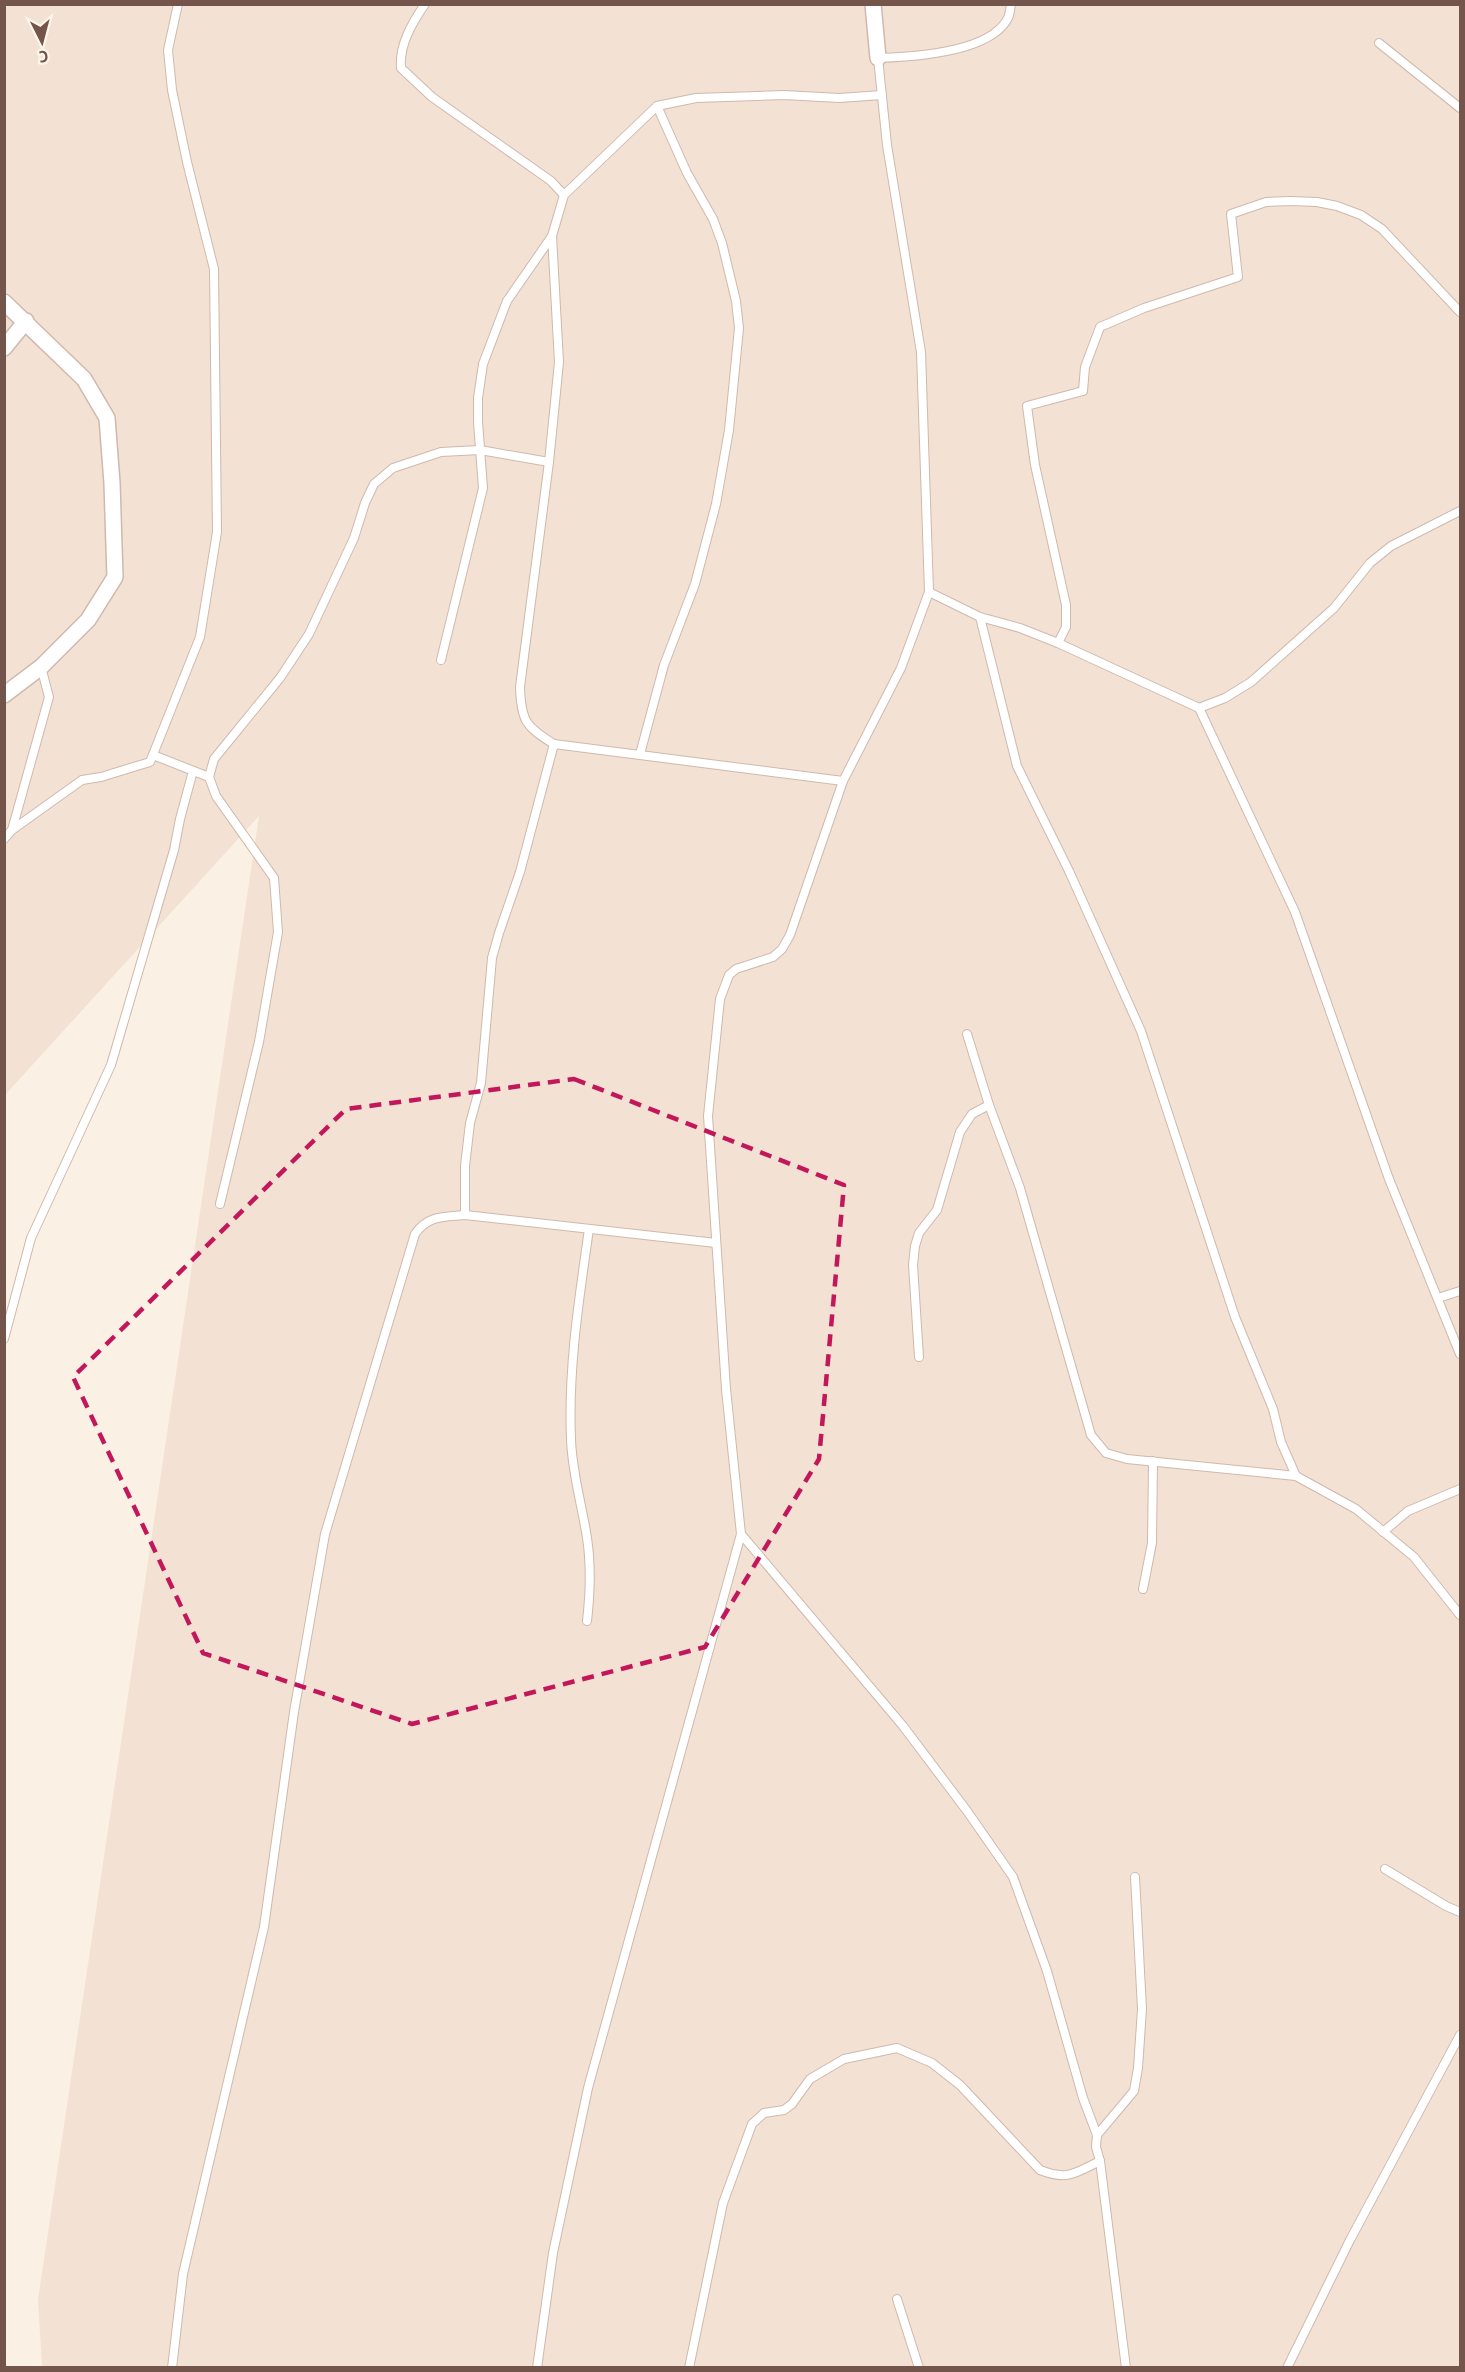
<svg xmlns="http://www.w3.org/2000/svg" width="1465" height="2372" viewBox="0 0 1465 2372" font-family="'PT Sans',sans-serif">
  <style>
    .residential { fill: #f3e1d3 }
    .lines { fill: none; stroke-linecap: round; stroke-linejoin: round }
    .service-casing { stroke: #cfb9ae; stroke-width: 10 }
    .minor-casing { stroke: #cfb9ae; stroke-width: 18 }
    .service { stroke: #fff; stroke-width: 8 }
    .minor { stroke: #fff; stroke-width: 15 }
    .marked { fill: none; stroke: #c2185b; stroke-width: 4.5; stroke-dasharray: 12 8; stroke-linejoin: round }
  </style>
  <rect width="100%" height="100%" fill="#fbf0e4"/>
  <!-- residential -->
  <polygon class="residential" points="5,5 1460,5 1460,2367 42,2367 38,2300 259,816 5,1095"/>
  <g class="lines">
    <defs>
      <g id="service">
        <path d="M425,4C412,23 399,45 401,68L432,97L551,181L564,195"/>
        <polyline points="1379,43 1460,108"/>
        <polyline points="929,592 980,617 1020,628 1058,643 1199,708 1295,912 1389,1179 1460,1354"/>
        <polyline points="980,617 1017,766 1069,871 1141,1031 1235,1317 1273,1409 1281,1442 1296,1476"/>
        <polyline points="1058,643 1066,627 1066,605 1035,465 1027,406 1083,391 1085,367 1100,327 1144,308 1238,277 1231,214 1266,202 1291,201 1317,202 1337,206 1361,215 1382,229 1460,312"/>
        <polyline points="441,660 483,488 478,422 478,398 483,364 507,301 552,236"/>
        <polyline points="1199,708 1225,698 1251,682 1334,608 1370,563 1391,546 1460,511"/>
        <polyline points="640,754 664,665 695,584 716,504 729,430 739,328 736,301 722,243 713,219 687,173 657,106"/>
        <polyline points="153,755 209,777"/>
        <path d="M843,781L901,668L929,592L921,352L887,145L878,58C912,57 990,53 1008,18C1010,14 1010,9 1011,4"/>
        <polyline points="12,830 49,697 41,667"/>
        <polyline points="4,839 12,830 82,780 101,777 150,762 200,637 217,532 214,269 187,162 172,90 168,50 178,4"/>
        <polyline points="967,1034 989,1105 1020,1188 1091,1435 1106,1453 1127,1459 1296,1476 1356,1509 1414,1557 1460,1615"/>
        <polyline points="220,1204 259,1042 278,932 274,878 216,796 209,777 214,759 280,678 309,634 354,538 365,503 374,484 393,468 441,452 480,450 549,462"/>
        <polyline points="465,1215 465,1166 470,1123 481,1083 492,958 499,933 520,872 554,744"/>
        <polyline points="1438,1298 1460,1291"/>
        <polyline points="4,1339 31,1238 111,1065 174,850 180,819 193,771"/>
        <polyline points="919,1357 913,1265 915,1246 919,1233 937,1210 960,1132 972,1114 989,1105"/>
        <polyline points="1383,1532 1408,1511 1460,1489"/>
        <polyline points="1143,1589 1152,1543 1153,1461"/>
        <path d="M587,1621C590,1595 591,1564 587,1538C582,1505 572,1473 571,1439C568,1369 579,1299 589,1229"/>
        <polyline points="1385,1869 1446,1906 1460,1912"/>
        <polyline points="1097,2135 1134,2091 1138,2068 1142,2009 1135,1877"/>
        <polyline points="1100,2161 1126,2368"/>
        <polyline points="897,2299 919,2368"/>
        <path d="M172,2368L183,2274L264,1927L294,1712L325,1534L415,1234C428,1215 444,1217 465,1215L716,1243"/>
        <path d="M537,2368L553,2253L588,2088L741,1534L726,1389L708,1116L720,999L729,975L736,969L773,957L782,949L790,935L843,781L554,744C526,727 521,721 520,687L549,462L559,362L552,236L564,195L657,106L696,98L784,95L839,98L882,95"/>
        <path d="M689,2368L723,2203L752,2124L764,2113L784,2110L792,2104L810,2079L844,2059L897,2048L932,2063L960,2085L1040,2170C1068,2181 1075,2173 1100,2161L1096,2147L1097,2135L1083,2098L1047,1971L1013,1877L967,1811L903,1726L741,1534"/>
        <polyline points="1287,2368 1350,2240 1460,2035"/>
      </g>
      <g id="minor">
        <polyline points="873,4 878,58"/>
        <polyline points="4,302 84,379 107,418 112,483 115,577 88,620 41,667 4,695"/>
        <polyline points="4,348 26,321"/>
      </g>
    </defs>
    <!-- service casing -->
    <use href="#service" class="service-casing"/>
    <!-- minor casing -->
    <use href="#minor" class="minor-casing"/>
    <!-- service -->
    <use href="#service" class="service"/>
    <!-- minor -->
    <use href="#minor" class="minor"/>
  </g>
  <!-- marked area -->
  <path class="marked" d="M574,1079L844,1185L819,1459L705,1647L412,1724L203,1653L73,1377L346,1109Z"/>
  <!-- border -->
  <rect width="1465" height="2372" fill="none" stroke="#73554b" stroke-width="12"/>
  <!-- north arrow -->
  <g transform="translate(42 42) rotate(174)" stroke="#fef5ea" stroke-width="4.5" paint-order="stroke">
  <path d="M0-4.5L10 22L0 15L-10 22Z" fill="#73554b"/>
  <text y="-9" font-size="16" font-weight="bold" text-anchor="middle" fill="#73554b">С</text>
  </g>
</svg>
